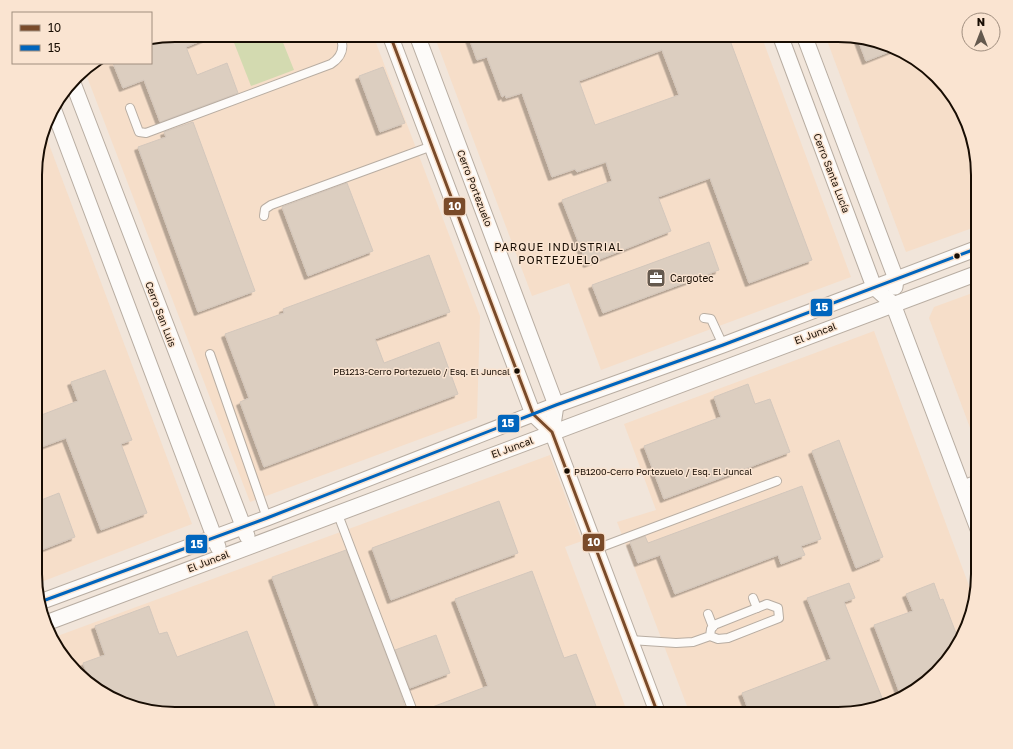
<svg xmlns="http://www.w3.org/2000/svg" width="1013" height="749" viewBox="0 0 1013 749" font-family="'Golos Text',sans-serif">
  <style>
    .built { fill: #f6dec9 }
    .green { fill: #d3dab0 }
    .building { fill: #dccec0; stroke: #d3c7bc; fill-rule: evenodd; filter: url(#shadow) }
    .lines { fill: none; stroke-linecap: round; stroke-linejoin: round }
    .service-casing { stroke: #b8ada2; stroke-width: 10 }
    .minor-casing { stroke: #b8ada2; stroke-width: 17 }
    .service { stroke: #fdfbf9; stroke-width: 8 }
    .minor { stroke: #fdfbf9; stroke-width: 15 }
    .bus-1-casing { stroke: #fae4d1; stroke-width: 6 }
    .bus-2-casing { stroke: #fae4d1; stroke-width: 6 }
    .bus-1 { stroke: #7a4b2a; stroke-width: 3 }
    .bus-2 { stroke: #0065bd; stroke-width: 3 }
    .bus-dot { fill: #180d03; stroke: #fae4d1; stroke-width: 1.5 }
    .labels { text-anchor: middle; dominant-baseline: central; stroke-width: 3; stroke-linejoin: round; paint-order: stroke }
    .bus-label { font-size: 9px; fill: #180d03; stroke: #fae4d1; text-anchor: end }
    .street-label { font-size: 10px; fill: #180d03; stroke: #fae4d1 }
    .poi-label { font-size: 10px; fill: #180d03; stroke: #fae4d1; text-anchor: start }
    .neighbourhood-label { font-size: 11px; letter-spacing: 1px; fill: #180d03; stroke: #fae4d1 }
    .rim { fill: none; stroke: #180d03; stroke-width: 2 }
    .line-badge { stroke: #fae4d1; stroke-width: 1.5 }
    .badge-label { font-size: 11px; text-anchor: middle; font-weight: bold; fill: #fff }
  </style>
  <defs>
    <filter id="shadow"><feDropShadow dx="-3.5" dy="3.5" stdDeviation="0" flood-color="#0004"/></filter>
  </defs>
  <rect width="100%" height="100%" fill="#f1e5da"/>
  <!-- built -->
  <g class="built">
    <polygon points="175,35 373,35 480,316 477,418 250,502 84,69 94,63 151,63 151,40"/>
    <polygon points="434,35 761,35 851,277 601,370 569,283 532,296"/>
    <polygon points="825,35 847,35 883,43 923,64 963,113 978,166 978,226 906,252"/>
    <polygon points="44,131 192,524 36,584 36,157"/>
    <polygon points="978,291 978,449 929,318 934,307"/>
    <polygon points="874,331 974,599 970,619 949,659 900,699 838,714 690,714 617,522 656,510 624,424"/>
    <polygon points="550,455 582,541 565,547 628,714 166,714 130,706 90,685 54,644 52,638"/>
  </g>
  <!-- green -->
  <polygon class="green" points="231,35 280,35 294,70 251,86"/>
  <!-- building -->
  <g class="building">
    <polygon points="175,35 215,35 186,47 197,75 227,63 238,93 160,122 144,80 123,88 113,63 151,63 151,40"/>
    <path d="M478,35H728L812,260L749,283L710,178L658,197L671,231L587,264L562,200L612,181L606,162L577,172L575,169L552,177L522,93L506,98L505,95L502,97L487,57L477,60L469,38ZM662,50L679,95L595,125L579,81Z"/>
    <polygon points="857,37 883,43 896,49 866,61"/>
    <polygon points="383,67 405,123 380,132 359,76"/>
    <polygon points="193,122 255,291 198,312 138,147 166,137 164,132"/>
    <polygon points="347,183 373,251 308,276 282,207"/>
    <polygon points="709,242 719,270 603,313 592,285"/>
    <polygon points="429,255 450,312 375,339 384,363 439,342 458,394 264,467 240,402 249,398 225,334 284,313 283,309"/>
    <polygon points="105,370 132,440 121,444 147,513 101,530 66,438 36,449 36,417 78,401 71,382"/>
    <polygon points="748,384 755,404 770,399 790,452 664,499 644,446 721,417 714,397"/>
    <polygon points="839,440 883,557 856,568 812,451"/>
    <polygon points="802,486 821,539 801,546 805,555 781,564 778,555 675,594 660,555 638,563 630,542 645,536 648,543"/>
    <polygon points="59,493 75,537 36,552 36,502"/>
    <polygon points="499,501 518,553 391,600 372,548"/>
    <polygon points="346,550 400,691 407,714 322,714 272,577"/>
    <polygon points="532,571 564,658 576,654 599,714 419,714 419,712 488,686 455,599"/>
    <polygon points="849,583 855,598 844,602 884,703 838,714 750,714 742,693 831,659 807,598"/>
    <polygon points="934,583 940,600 943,599 959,641 949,659 920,683 899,691 874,625 913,611 906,594"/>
    <polygon points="149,606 159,634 167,632 177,657 247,631 278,714 166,714 130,706 92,686 83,663 105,655 95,626"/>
    <polygon points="436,635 450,673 410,688 395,650"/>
  </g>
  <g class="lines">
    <defs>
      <g id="service">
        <path d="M130,108L139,132L146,133L331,64C342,57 345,47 340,35"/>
        <polyline points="264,216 265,209 271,205 432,146"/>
        <polyline points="704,318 711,319 723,345"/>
        <polyline points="210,354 267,518"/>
        <polyline points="961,485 978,479"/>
        <polyline points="337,512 414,714"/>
        <polyline points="596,549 777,481"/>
        <polyline points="753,598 757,608"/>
        <polyline points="708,614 713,627"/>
        <polyline points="630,640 676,643 693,642 710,636 718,639 728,638 779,618 778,608 767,604 714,625 711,629 710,636"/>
      </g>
      <g id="minor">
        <polyline points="390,35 533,414 552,432 658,714"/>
        <polyline points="417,35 556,405 552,432"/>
        <polyline points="780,35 874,287 893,304 978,529"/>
        <polyline points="804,35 896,279 895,287"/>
        <polyline points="73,83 247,536"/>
        <polyline points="53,108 218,547"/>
        <polyline points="40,602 267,518 556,405 723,345 978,248"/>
        <polyline points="46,623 978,273"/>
      </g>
    </defs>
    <!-- service casing -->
    <use href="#service" class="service-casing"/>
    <!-- minor casing -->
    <use href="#minor" class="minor-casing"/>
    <!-- service -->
    <use href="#service" class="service"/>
    <!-- minor -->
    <use href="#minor" class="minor"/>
    <defs>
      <polyline id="bus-1" points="390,35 533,414 552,432 658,714"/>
      <polyline id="bus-2" points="40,602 267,518 556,405 723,345 978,248"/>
    </defs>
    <!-- bus-1 casing -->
    <use href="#bus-1" class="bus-1-casing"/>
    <!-- bus-2 casing -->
    <use href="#bus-2" class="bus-2-casing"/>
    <!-- bus-1 -->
    <use href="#bus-1" class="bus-1"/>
    <!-- bus-2 -->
    <use href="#bus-2" class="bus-2"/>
  </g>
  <!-- icons -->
  <defs>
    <symbol id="office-square" viewBox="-11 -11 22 22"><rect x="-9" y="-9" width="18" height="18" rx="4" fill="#64594e" stroke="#fae4d1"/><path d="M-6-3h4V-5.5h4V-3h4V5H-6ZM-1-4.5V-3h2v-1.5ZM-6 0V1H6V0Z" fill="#fff"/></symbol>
  </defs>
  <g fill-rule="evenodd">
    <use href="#office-square" x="645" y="267" width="22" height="22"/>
  </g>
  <!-- markers -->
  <g class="bus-dot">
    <circle cx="957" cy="256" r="3.5"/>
    <circle cx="517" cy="371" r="3.5"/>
    <circle cx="567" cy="471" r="3.5"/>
  </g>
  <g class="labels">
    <!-- bus labels -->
    <g class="bus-label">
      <text x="510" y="371">PB1213-Cerro Portezuelo / Esq. El Juncal</text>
      <text x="574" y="471" text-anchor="start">PB1200-Cerro Portezuelo / Esq. El Juncal</text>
    </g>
    <!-- street labels -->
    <g class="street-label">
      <text transform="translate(832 173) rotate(69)">Cerro Santa Lucía</text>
      <text transform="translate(475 188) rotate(69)">Cerro Portezuelo</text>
      <text transform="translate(161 314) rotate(69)">Cerro San Luis</text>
      <text transform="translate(815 333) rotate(-21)">El Juncal</text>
      <text transform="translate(512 447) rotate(-20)">El Juncal</text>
      <text transform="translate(208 561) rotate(-21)">El Juncal</text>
    </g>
    <!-- poi labels -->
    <g class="poi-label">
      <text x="670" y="278">Cargotec</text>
    </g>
    <!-- neighbourhood labels -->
    <g class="neighbourhood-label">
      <text x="559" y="246">PARQUE INDUSTRIAL<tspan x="559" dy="13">PORTEZUELO</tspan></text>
    </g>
  </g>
  <!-- crop -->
  <path d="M0 0H1013V749H0ZM175 42H838A133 133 0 0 1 971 175V574A133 133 0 0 1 838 707H175A133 133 0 0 1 42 574V175A133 133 0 0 1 175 42Z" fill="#fae4d1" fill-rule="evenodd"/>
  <path class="rim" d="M175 42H838A133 133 0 0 1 971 175V574A133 133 0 0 1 838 707H175A133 133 0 0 1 42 574V175A133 133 0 0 1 175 42Z"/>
  <g class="line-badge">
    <rect x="443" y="197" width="23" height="19" rx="4" fill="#7a4b2a"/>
    <rect x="810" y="298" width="23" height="19" rx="4" fill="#0065bd"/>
    <rect x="497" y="414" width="23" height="19" rx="4" fill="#0065bd"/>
    <rect x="582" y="533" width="23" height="19" rx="4" fill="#7a4b2a"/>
    <rect x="185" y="534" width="23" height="20" rx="4" fill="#0065bd"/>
  </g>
  <g class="badge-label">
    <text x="455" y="210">10</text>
    <text x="822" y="311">15</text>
    <text x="508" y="427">15</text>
    <text x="594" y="546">10</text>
    <text x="197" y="548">15</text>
  </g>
  <!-- legend -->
  <rect x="12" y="12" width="140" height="52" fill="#fae4d1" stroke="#a08e7f"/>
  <rect x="20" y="25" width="20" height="6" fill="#7a4b2a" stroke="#a08e7f"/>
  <text x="48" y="32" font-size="12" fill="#180d03">10</text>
  <rect x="20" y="45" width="20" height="6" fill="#0065bd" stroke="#a08e7f"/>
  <text x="48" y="52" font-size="12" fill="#180d03">15</text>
  <!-- north arrow -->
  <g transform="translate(981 32)"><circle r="19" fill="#fae4d1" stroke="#a08e7f"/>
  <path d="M0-3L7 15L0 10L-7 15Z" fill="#64594e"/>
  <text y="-6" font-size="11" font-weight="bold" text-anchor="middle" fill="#180d03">N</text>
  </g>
</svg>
